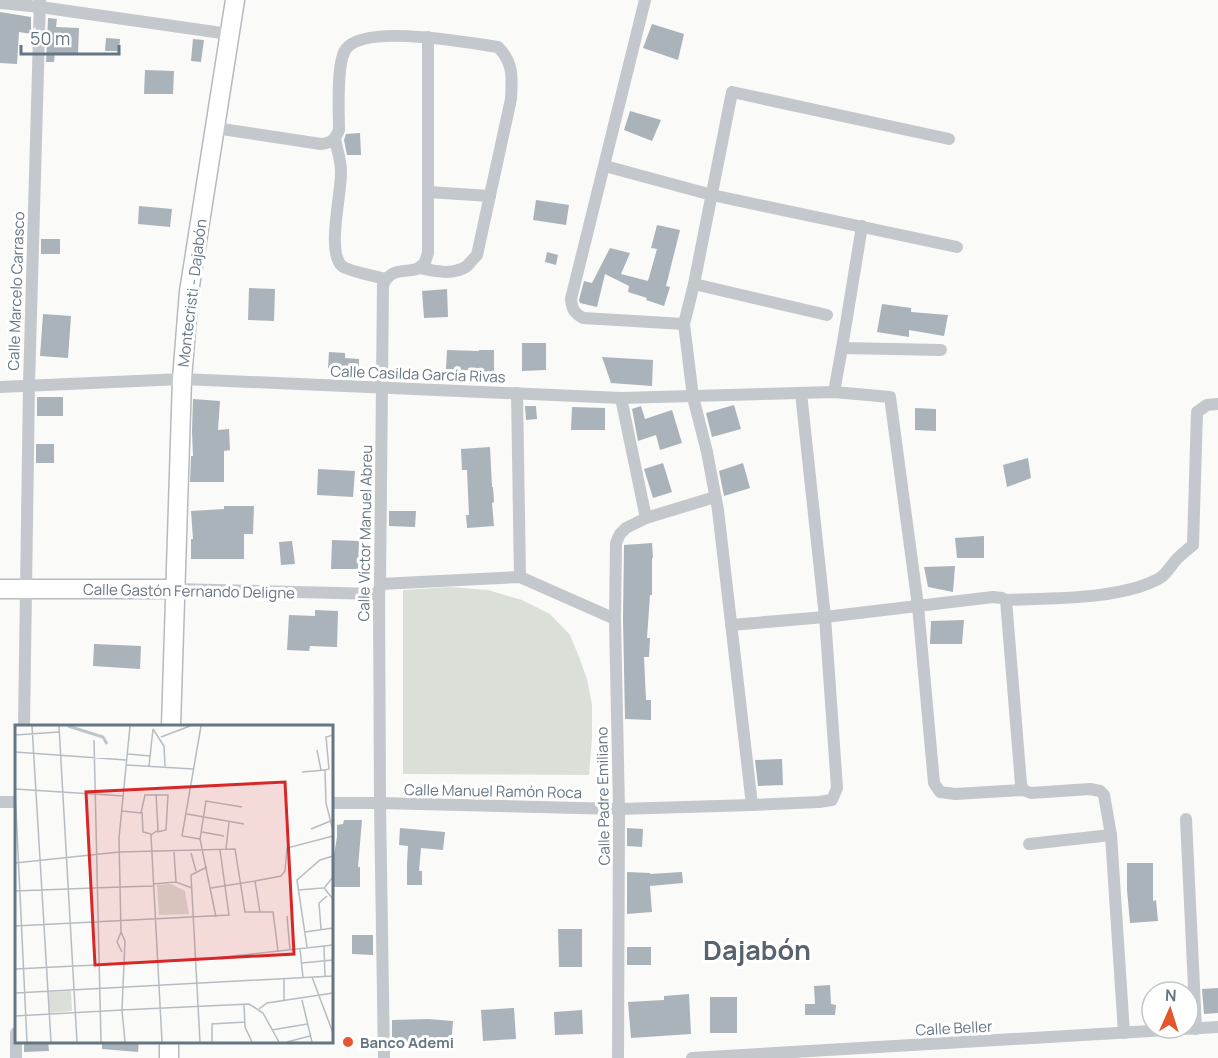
<svg xmlns="http://www.w3.org/2000/svg" width="1218" height="1058" viewBox="0 0 1218 1058" font-family="Manrope,sans-serif">
  <style>
    .green { fill: #dadfd7 }
    .building { fill: #aab3b9 }
    .lines { fill: none; stroke-linecap: round; stroke-linejoin: round }
    .primary-casing { stroke: #b5babe; stroke-width: 21 }
    .street { stroke: #c3c8cc; stroke-width: 12 }
    .primary { stroke: #fff; stroke-width: 18 }
    .poi-dot { fill: #e4572e; stroke: #fff; stroke-width: 2 }
    .labels { text-anchor: middle; dominant-baseline: central; stroke-width: 6; stroke-linejoin: round; paint-order: stroke }
    .street-label { font-size: 15px; fill: #657683; stroke: #fff }
    .poi-label { font-size: 15px; font-weight: bold; fill: #657683; stroke: #fff; text-anchor: start }
    .town-label { font-size: 27px; font-weight: bold; fill: #57646e; stroke: #fff }
    .inset-river { fill: none; stroke: #bbc7cb; stroke-width: 3 }
    .inset-road { fill: none; stroke: #b5bdc2; stroke-width: 1.5 }
    .view { fill: #d62828; fill-opacity: 0.15; stroke: #d62828; stroke-width: 3 }
    .inset-edge { fill: none; stroke: #657683; stroke-width: 3 }
  </style>
  <rect width="100%" height="100%" fill="#fafaf8"/>
  <!-- green -->
  <polygon class="green" points="450,587 488,590 522,600 550,614 570,635 579,657 587,679 592,705 592,738 589,775 403,774 403,590"/>
  <!-- building -->
  <g class="building">
    <polygon points="0,12 31,17 31,34 19,32 17,64 0,63"/>
    <polygon points="48,18 57,19 56,27 79,28 78,54 55,53 54,62 46,62"/>
    <polygon points="652,24 684,34 678,60 643,48"/>
    <polygon points="106,38 120,39 119,51 105,51"/>
    <polygon points="193,39 204,40 201,62 191,61"/>
    <polygon points="145,70 174,71 173,94 144,94"/>
    <polygon points="630,111 661,120 652,141 624,130"/>
    <polygon points="360,133 361,155 347,155 344,140 346,134"/>
    <polygon points="536,200 569,205 566,225 533,220"/>
    <polygon points="139,206 172,209 170,227 138,224"/>
    <polygon points="657,225 680,230 666,286 670,287 664,306 646,300 647,298 628,292 629,286 605,274 597,307 580,303 579,300 584,281 592,283 610,248 630,253 621,274 648,281 657,249 651,248"/>
    <rect x="41" y="239" width="19" height="15"/>
    <polygon points="547,252 558,255 556,265 545,262"/>
    <polygon points="249,288 275,289 274,321 248,320"/>
    <polygon points="447,289 448,317 424,318 422,291"/>
    <polygon points="882,304 911,308 911,312 948,315 944,336 909,330 909,337 877,332"/>
    <polygon points="43,314 71,316 68,358 40,356"/>
    <polygon points="522,343 546,343 546,370 522,371"/>
    <polygon points="447,350 479,351 479,350 494,350 494,375 479,375 479,371 446,369"/>
    <polygon points="329,352 345,353 345,358 359,359 359,370 328,368"/>
    <polygon points="602,357 653,360 652,386 611,383"/>
    <rect x="37" y="397" width="26" height="19"/>
    <polygon points="193,399 220,401 218,430 229,429 230,450 224,451 224,482 190,482 191,456 193,456 192,431"/>
    <polygon points="734,405 741,429 712,437 706,413"/>
    <polygon points="525,406 536,406 537,419 526,420"/>
    <polygon points="641,406 645,419 672,410 682,443 660,450 656,435 638,441 632,409"/>
    <polygon points="572,407 605,408 605,430 571,430"/>
    <polygon points="915,408 936,409 936,431 915,430"/>
    <rect x="36" y="444" width="18" height="19"/>
    <polygon points="490,447 492,487 493,487 494,502 492,503 494,526 467,528 466,515 469,515 467,470 462,470 461,449"/>
    <polygon points="1028,458 1031,478 1007,487 1003,465"/>
    <polygon points="663,463 672,492 653,498 644,469"/>
    <polygon points="743,463 750,488 724,496 719,471"/>
    <polygon points="318,469 355,471 353,497 317,495"/>
    <polygon points="224,506 254,506 253,534 244,534 244,559 191,559 191,539 193,539 191,511 224,509"/>
    <polygon points="389,511 416,511 415,527 389,526"/>
    <polygon points="984,536 984,558 957,558 955,538"/>
    <polygon points="332,540 359,541 358,569 331,569"/>
    <polygon points="292,541 295,564 281,565 279,542"/>
    <polygon points="652,543 653,558 652,558 652,595 650,595 647,638 650,638 649,657 644,657 646,700 651,700 651,720 625,719 623,619 624,545"/>
    <polygon points="955,566 953,592 928,587 924,567"/>
    <polygon points="315,610 338,611 337,647 310,646 309,651 287,650 289,615 315,616"/>
    <polygon points="964,620 962,644 930,644 931,621"/>
    <polygon points="94,644 141,646 140,669 93,666"/>
    <polygon points="782,759 783,785 758,786 755,760"/>
    <polygon points="344,820 362,820 358,867 360,867 360,887 332,887 332,866 337,837 337,825 343,824"/>
    <polygon points="400,828 445,832 443,850 421,848 419,871 422,871 422,885 407,885 407,864 408,846 399,845"/>
    <polygon points="627,828 643,829 642,847 627,846"/>
    <polygon points="1127,863 1153,863 1153,901 1156,900 1158,921 1130,923 1127,890"/>
    <polygon points="627,872 650,873 650,874 682,872 683,883 650,886 652,912 627,914"/>
    <polygon points="558,929 582,929 582,967 559,967"/>
    <polygon points="352,935 373,935 373,955 352,954"/>
    <rect x="627" y="947" width="24" height="18"/>
    <polygon points="830,985 831,1004 836,1005 835,1015 805,1015 805,1004 815,1004 814,986"/>
    <polygon points="1218,988 1218,1013 1204,1014 1202,989"/>
    <polygon points="689,994 691,1034 631,1038 628,1002 664,1000 664,996"/>
    <rect x="710" y="997" width="27" height="36"/>
    <polygon points="514,1008 516,1039 483,1041 481,1010"/>
    <polygon points="582,1010 583,1034 555,1035 554,1012"/>
    <polygon points="428,1019 453,1021 451,1048 429,1047 392,1048 392,1020"/>
    <polygon points="24,1041 48,1041 49,1051 24,1052"/>
    <polygon points="102,1041 139,1041 138,1052 102,1049"/>
  </g>
  <g class="lines">
    <defs>
      <g id="primary">
        <polyline points="0,589 176,589"/>
        <polyline points="171,726 182,379 189,292 235,0"/>
        <polyline points="169,1058 169,1042"/>
      </g>
    </defs>
    <!-- primary casing -->
    <use href="#primary" class="primary-casing"/>
    <!-- street -->
    <g class="street">
      <path d="M645,0L571,299C572,309 574,313 583,318L684,324"/>
      <polyline points="0,3 40,7 229,34"/>
      <path d="M215,128L321,144C331,143 335,140 339,130C339,113 336,62 346,49C365,23 469,43 498,47C514,63 512,78 511,99L477,255C473,259 470,263 467,266C453,276 434,271 419,268"/>
      <path d="M335,139C337,149 341,161 341,171C342,192 326,252 342,266C346,270 377,277 386,279"/>
      <polyline points="605,166 712,195 957,247"/>
      <polyline points="428,192 490,196"/>
      <polyline points="694,284 827,315"/>
      <polyline points="842,348 941,350"/>
      <polyline points="0,387 182,379 621,398 834,392 890,397 918,606 934,783 940,792 955,794 1023,790 1031,793 1090,789 1100,791 1104,795 1111,835 1124,1033"/>
      <polyline points="834,392 842,348 862,226"/>
      <polyline points="517,393 520,577"/>
      <polyline points="621,398 646,518"/>
      <polyline points="380,584 520,577 615,619"/>
      <polyline points="176,589 379,594"/>
      <path d="M1006,600C1051,598 1121,600 1160,578C1168,573 1172,563 1179,557C1183,553 1188,549 1193,545L1197,412L1207,405L1218,404"/>
      <polyline points="731,625 825,617 993,597 1002,598 1006,600 1021,784 1023,790"/>
      <polyline points="24,726 29,385 40,0"/>
      <polyline points="0,802 16,802"/>
      <polyline points="332,803 380,803 619,809 752,805 819,802 832,800 837,788 825,617 801,393"/>
      <polyline points="752,805 718,510 707,452 693,397 684,324 694,284 732,92 949,139"/>
      <polyline points="1186,819 1196,1029"/>
      <polyline points="1029,844 1111,835"/>
      <polyline points="16,1058 16,1033"/>
      <path d="M384,1058L380,803L379,594L380,584L383,285C393,262 415,278 425,262C426,259 427,256 428,253V37"/>
      <polyline points="618,1058 619,809 615,619 616,543 620,534 626,528 646,518 715,497"/>
      <polyline points="692,1058 1218,1027"/>
    </g>
    <!-- primary -->
    <use href="#primary" class="primary"/>
  </g>
  <!-- markers -->
  <circle class="poi-dot" cx="348" cy="1042" r="6"/>
  <g class="labels">
    <!-- street labels -->
    <g class="street-label">
      <text transform="translate(16 291) rotate(-88)">Calle Marcelo Carrasco</text>
      <text transform="translate(192 293) rotate(-83)">Montecristi - Dajabón</text>
      <text transform="translate(418 374) rotate(2)">Calle Casilda García Rivas</text>
      <text transform="translate(365 533) rotate(-89)">Calle Víctor Manuel Abreu</text>
      <text transform="translate(189 591) rotate(1)">Calle Gastón Fernando Deligne</text>
      <text transform="translate(493 791) rotate(1)">Calle Manuel Ramón Roca</text>
      <text transform="translate(603 796) rotate(-91)">Calle Padre Emiliano</text>
      <text transform="translate(954 1028) rotate(-3)">Calle Beller</text>
    </g>
    <!-- poi labels -->
    <g class="poi-label">
      <text x="360" y="1042">Banco Ademi</text>
    </g>
    <!-- town labels -->
    <g class="town-label">
      <text x="757" y="949">Dajabón</text>
    </g>
  </g>
  <!-- overview -->
  <g transform="translate(15 725)">
    <rect width="318" height="318" fill="#fafaf8"/>
    <path d="M156,159L170,166L174,189L144,190L142,160ZM56,266L57,286L34,288L33,267Z" fill="#dadfd7"/>
    <path class="inset-river" d="M53,1L88,12L92,19"/>
    <path class="inset-road" d="M17,1L36,317M44,1L62,317M115,1L104,113L106,207L110,216L107,285L234,279L248,288L264,317M138,4L149,21L150,41M0,10L44,7M318,10L311,12L314,44L310,45L311,78L318,106M146,12L175,1M79,15L86,317M302,25L306,45M0,27L111,35M113,29L135,31M112,40L178,44M134,41L138,4M287,47L310,45M0,64L12,317M0,64L109,71M141,69L143,105L136,110L147,317M107,86L126,88L130,70H153L151,105L142,107M127,87L128,107L136,109M172,89L229,99M296,104L318,95M187,107L209,111M185,114L167,111L186,1M211,124L214,97M159,127L161,157M176,128L181,146M0,138L104,127L220,124L230,187H258L263,226M318,152L309,163L318,174M240,156L266,151L270,146L272,123L318,111M138,159L161,157L177,163M105,162L138,161M196,163L240,156L245,187M283,165L308,163M0,166L105,162M272,191L275,225M201,192L185,114L191,76L227,82M0,201L214,190L205,125M306,204L304,178L312,171M106,207L102,217L107,227M290,207L318,203M309,221L310,252M292,222L282,155L305,135L318,131M285,224L288,253M287,238L318,235M0,244L181,235L318,220M297,252L318,308M269,254V276M0,268L318,251M287,275L297,317M229,279L230,302L237,317M244,284L252,278L318,268M0,291L107,285L110,317M257,305L292,299M185,317L176,150L192,142M197,317V299L230,297M272,317L295,311"/>
    <path class="view" d="M270,57L279,229L80,240L71,67Z"/>
    <rect width="318" height="318" class="inset-edge"/>
  </g>
  <!-- north arrow -->
  <g transform="translate(1170 1010) rotate(3)"><circle r="28" fill="#ffffff" stroke="#c1c8cd" stroke-width="1.5"/>
  <path d="M0-4.5L10 22L0 15L-10 22Z" fill="#e4572e"/>
  <text y="-9" font-size="16" font-weight="bold" text-anchor="middle" fill="#657683">N</text>
  </g>
  <!-- scale -->
  <path d="M21 45v9h98v-9" fill="none" stroke="#657683" stroke-width="3"/>
  <text x="30" y="45" font-size="18" fill="#657683" stroke="#ffffff" stroke-width="4.5" paint-order="stroke">50 m</text>
</svg>
